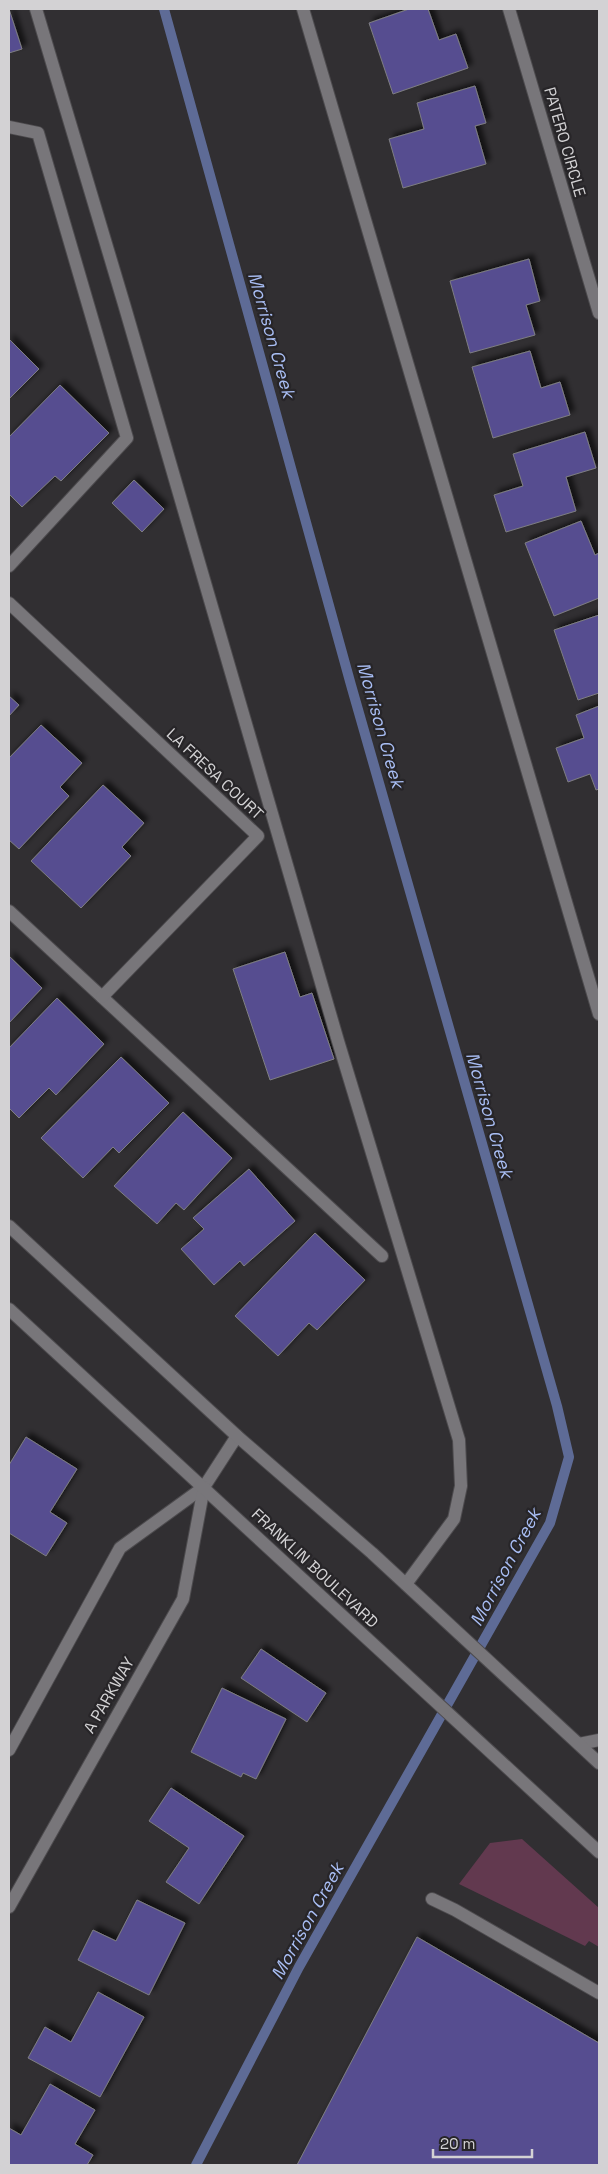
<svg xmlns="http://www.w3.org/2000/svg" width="608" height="2174" viewBox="0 0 608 2174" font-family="'Space Grotesk',sans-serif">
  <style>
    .green { fill: #62394f }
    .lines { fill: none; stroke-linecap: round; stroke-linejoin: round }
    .stream { stroke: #5e6b96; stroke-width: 10 }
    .building { fill: #574e90; stroke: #7e7e82; filter: url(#shadow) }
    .service-casing { stroke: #4d4b4e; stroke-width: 14 }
    .minor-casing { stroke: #4d4b4e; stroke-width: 14 }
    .tertiary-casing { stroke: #4d4b4e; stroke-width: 14 }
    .secondary-casing { stroke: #4d4b4e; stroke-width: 14 }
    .service { stroke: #78767a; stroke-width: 12 }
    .minor { stroke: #78767a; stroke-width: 12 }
    .tertiary { stroke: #78767a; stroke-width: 12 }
    .secondary { stroke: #78767a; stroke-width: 12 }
    .labels { text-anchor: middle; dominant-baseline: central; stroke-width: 4.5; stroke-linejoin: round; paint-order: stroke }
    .street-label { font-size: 16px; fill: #d3d2d4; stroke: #272528 }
    .water-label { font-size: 18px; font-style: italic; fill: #a9bef4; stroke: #272528 }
  </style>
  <defs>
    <filter id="shadow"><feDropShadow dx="4.5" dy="-4.5" stdDeviation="2.5" flood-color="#0009"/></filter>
  </defs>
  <rect width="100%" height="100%" fill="#312f32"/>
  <!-- green -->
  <polygon class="green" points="522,1839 599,1908 599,1947 589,1941 585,1946 459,1884 490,1843"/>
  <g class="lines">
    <!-- stream -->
    <polyline class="stream" points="164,9 351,685 557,1406 569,1457 550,1523 299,1967 196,2165"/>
  </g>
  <!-- building -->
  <g class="building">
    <polygon points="9,9 22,49 9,53"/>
    <polygon points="409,9 428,9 439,40 456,34 468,68 393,94 369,23"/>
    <polygon points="475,86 486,123 475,126 486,164 403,188 389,139 424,129 417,103"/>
    <polygon points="529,259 540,301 526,305 535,335 470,353 450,281"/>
    <polygon points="9,339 39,369 9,399"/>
    <polygon points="530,351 541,388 560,382 570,415 493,438 472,367"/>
    <polygon points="60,385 109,433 61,481 55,476 22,507 9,494 9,437"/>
    <polygon points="585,432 596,468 566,477 576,511 506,532 494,495 523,486 513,454"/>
    <polygon points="134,480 164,509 142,532 112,503"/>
    <polygon points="581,521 595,555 599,553 599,598 554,616 525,543"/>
    <polygon points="599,615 599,693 578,700 554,630"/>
    <polygon points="9,696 19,705 9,716"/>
    <polygon points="599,706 599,789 596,790 590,774 568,782 556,748 584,738 576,715"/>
    <polygon points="41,725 82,763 60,787 69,796 19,849 9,840 9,758"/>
    <polygon points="103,785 144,823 122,847 131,856 81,908 31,861"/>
    <polygon points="285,952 300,997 312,993 334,1059 270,1080 233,969"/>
    <polygon points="9,956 42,988 9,1023"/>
    <polygon points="57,998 104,1044 56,1095 49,1088 19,1118 9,1108 9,1048"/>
    <polygon points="121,1057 169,1103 119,1153 113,1147 83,1178 41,1138"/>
    <polygon points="183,1112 232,1158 184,1210 176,1203 157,1224 114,1186"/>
    <polygon points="249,1169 295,1221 244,1266 240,1261 214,1285 181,1249 204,1229 193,1218"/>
    <polygon points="315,1233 365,1280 317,1330 309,1323 278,1356 235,1316"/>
    <polygon points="26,1437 77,1469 50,1512 67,1523 46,1556 9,1533 9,1465"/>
    <polygon points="261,1649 326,1693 307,1722 241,1678"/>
    <polygon points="222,1688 286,1719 256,1779 243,1773 241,1777 191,1752"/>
    <polygon points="171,1788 244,1836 199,1904 166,1882 189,1848 149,1821"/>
    <polygon points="137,1900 185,1923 149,1995 78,1960 93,1930 116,1941"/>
    <polygon points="417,1937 599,2043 599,2165 297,2165"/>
    <polygon points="98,1992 144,2017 100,2097 28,2058 45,2027 71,2042"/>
    <polygon points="50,2084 95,2110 75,2144 93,2155 87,2165 9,2165 9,2128 21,2135"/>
  </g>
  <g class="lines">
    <defs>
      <g id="service">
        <polyline points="36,9 124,304 338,1041 459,1440 461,1486 454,1519 406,1584"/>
        <polyline points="303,9 599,1014"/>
        <polyline points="9,127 38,133 127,438 9,566"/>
        <polyline points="9,911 382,1256"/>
        <polyline points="579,1744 599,1740"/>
        <polyline points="432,1899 455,1910 599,1993"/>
      </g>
      <g id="minor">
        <polyline points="509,9 599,313"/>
        <polyline points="9,603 258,836 102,997"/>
      </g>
      <g id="tertiary">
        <polyline points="9,1750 120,1548 204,1487 237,1436"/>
        <polyline points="9,1907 183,1599 204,1487"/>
      </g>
      <g id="secondary">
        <polyline points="9,1226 237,1436 372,1553 599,1763"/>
        <polyline points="9,1309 599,1852"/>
      </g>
    </defs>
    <!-- service casing -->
    <use href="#service" class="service-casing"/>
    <!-- minor casing -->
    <use href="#minor" class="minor-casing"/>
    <!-- tertiary casing -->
    <use href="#tertiary" class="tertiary-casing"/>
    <!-- secondary casing -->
    <use href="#secondary" class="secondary-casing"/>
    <!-- service -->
    <use href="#service" class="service"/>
    <!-- minor -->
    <use href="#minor" class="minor"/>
    <!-- tertiary -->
    <use href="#tertiary" class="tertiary"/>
    <!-- secondary -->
    <use href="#secondary" class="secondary"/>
  </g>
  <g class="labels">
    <!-- street labels -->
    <g class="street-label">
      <text transform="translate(565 142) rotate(74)">PATERO CIRCLE</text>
      <text transform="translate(215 774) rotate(43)">LA FRESA COURT</text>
      <text transform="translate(315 1568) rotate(43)">FRANKLIN BOULEVARD</text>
      <text transform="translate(109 1695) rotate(-60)">A PARKWAY</text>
    </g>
    <!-- water labels -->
    <g class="water-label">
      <text transform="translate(272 335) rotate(74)">Morrison Creek</text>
      <text transform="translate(381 725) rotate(74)">Morrison Creek</text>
      <text transform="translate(490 1115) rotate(74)">Morrison Creek</text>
      <text transform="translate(505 1567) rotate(-62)">Morrison Creek</text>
      <text transform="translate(307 1921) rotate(-61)">Morrison Creek</text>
    </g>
  </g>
  <!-- border -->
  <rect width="608" height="2174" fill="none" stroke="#d3d2d4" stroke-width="20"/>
  <!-- scale -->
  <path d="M433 2149v8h99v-8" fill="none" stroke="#d3d2d4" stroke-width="2.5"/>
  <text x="440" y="2149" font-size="15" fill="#d3d2d4" stroke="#272528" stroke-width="4" paint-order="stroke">20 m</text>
</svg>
